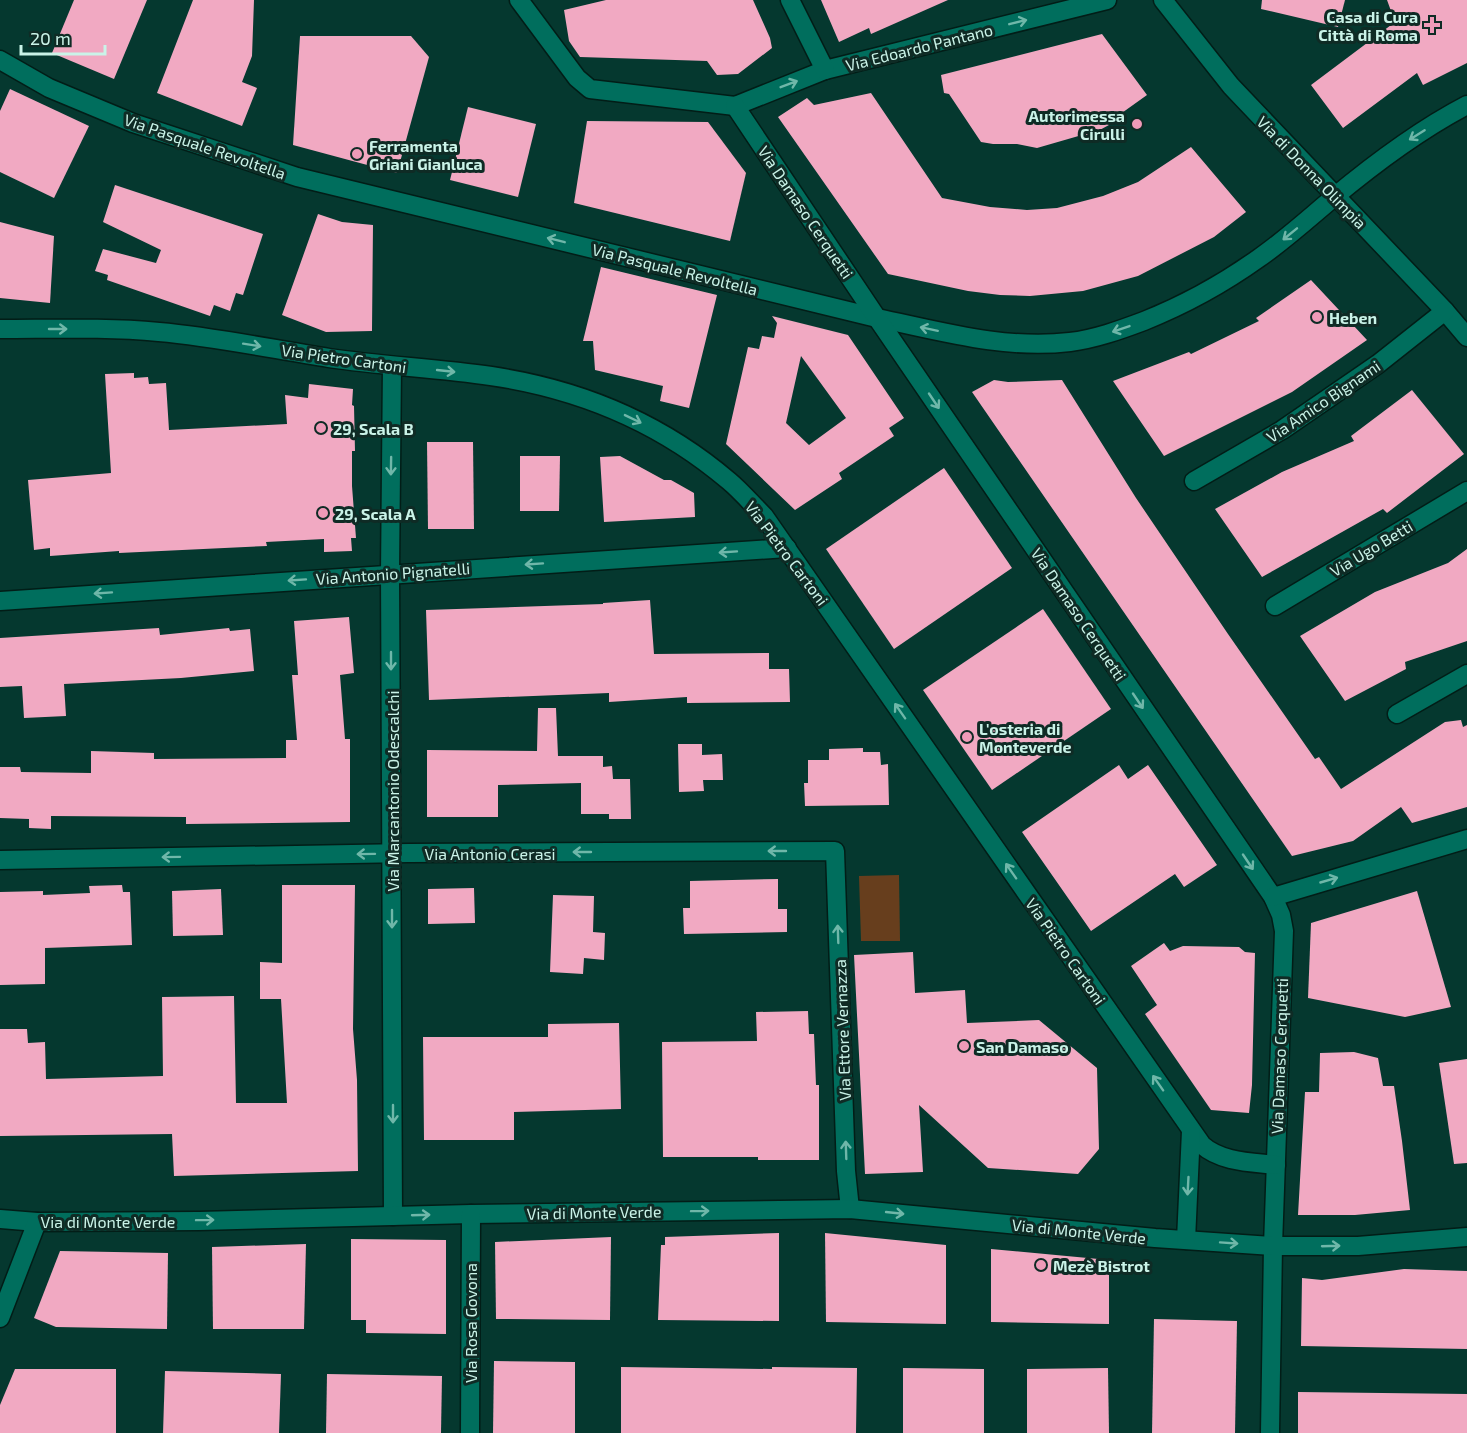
<svg xmlns="http://www.w3.org/2000/svg" width="1467" height="1433" viewBox="0 0 1467 1433" font-family="'Exo 2',sans-serif">
  <style>
    .green { fill: #673e1d }
    .building { fill: #f1a9c2; fill-rule: evenodd }
    .lines { fill: none; stroke-linecap: round; stroke-linejoin: round }
    .minor-casing { stroke: #021d17; stroke-width: 21 }
    .minor { stroke: #006e5d; stroke-width: 18 }
    .oneway { stroke: #6fb7a9 }
    .poi-dot { fill: #ef9ab8; stroke: #0f2b25; stroke-width: 2 }
    .labels { text-anchor: middle; dominant-baseline: central; stroke-width: 6; stroke-linejoin: round; paint-order: stroke }
    .poi-label { font-size: 16px; font-weight: bold; fill: #caf3e8; stroke: #0f2b25; text-anchor: start }
    .street-label { font-size: 16px; fill: #caf3e8; stroke: #0f2b25 }
  </style>
  <rect width="100%" height="100%" fill="#05382f"/>
  <!-- green -->
  <polygon class="green" points="899,875 900,941 861,941 859,876"/>
  <!-- building -->
  <g class="building">
    <polygon points="74,0 147,0 114,79 52,53"/>
    <polygon points="193,0 254,0 252,56 242,82 257,88 242,126 157,93"/>
    <polygon points="606,0 753,0 770,38 772,48 738,74 717,75 707,61 580,57 569,41 564,10"/>
    <polygon points="821,0 948,0 871,34 869,28 839,42"/>
    <polygon points="1262,0 1345,0 1338,27 1261,9"/>
    <polygon points="1387,0 1467,0 1467,63 1423,85 1417,73 1343,128 1311,85 1395,22"/>
    <polygon points="1102,34 1147,95 1119,115 1120,119 1085,138 1082,135 1037,148 1017,144 993,144 981,142 949,94 944,93 941,75"/>
    <polygon points="300,36 411,36 429,57 397,173 293,145"/>
    <polygon points="10,89 89,126 54,198 0,172 0,111"/>
    <polygon points="871,93 942,198 990,207 1027,210 1057,208 1103,196 1138,182 1191,147 1246,212 1214,237 1138,276 1083,291 1030,296 1000,295 968,291 888,274 778,117 807,98 814,105"/>
    <polygon points="468,107 536,124 518,197 450,180"/>
    <polygon points="587,121 708,122 746,173 730,241 574,203"/>
    <polygon points="115,185 263,234 243,295 236,293 230,311 214,305 210,316 107,280 108,275 95,271 103,249 156,263 161,250 103,222"/>
    <polygon points="318,214 342,222 373,225 372,331 326,332 282,315"/>
    <polygon points="0,222 54,236 50,303 0,298"/>
    <polygon points="601,267 717,295 689,408 660,401 663,386 595,370 593,341 583,341"/>
    <polygon points="1311,280 1367,340 1292,392 1164,456 1113,381 1189,352 1191,354 1259,321 1256,318"/>
    <path d="M772,316L848,335L904,418L889,428L894,436L839,473L842,479L795,510L726,444L748,347L759,349L762,336L774,338L777,323ZM801,356L846,418L809,445L786,423Z"/>
    <polygon points="134,373 134,378 148,377 149,384 166,383 169,430 287,424 285,395 308,398 309,384 353,389 352,405 354,406 355,451 352,451 352,486 356,538 351,538 352,551 324,552 324,539 266,542 267,546 119,553 119,551 50,556 50,548 34,550 28,480 111,473 105,374"/>
    <polygon points="994,380 1008,382 1062,380 1136,498 1228,634 1315,759 1319,757 1341,789 1445,722 1461,720 1463,727 1467,725 1467,807 1412,823 1401,807 1353,841 1292,856 972,392"/>
    <polygon points="1412,390 1464,454 1387,513 1383,509 1262,577 1215,509 1282,472 1354,441 1351,436"/>
    <polygon points="427,442 473,442 474,529 428,529"/>
    <polygon points="520,456 560,456 559,511 520,511"/>
    <polygon points="620,456 664,480 671,480 694,493 695,517 604,522 600,457"/>
    <polygon points="944,468 1012,568 894,649 826,549"/>
    <polygon points="1467,549 1467,641 1405,662 1406,669 1345,701 1300,636 1375,592 1448,563"/>
    <polygon points="650,600 654,654 769,653 769,669 789,669 790,702 687,703 687,697 609,702 609,693 429,700 426,610 603,604 603,603"/>
    <polygon points="1043,609 1111,709 992,790 923,690"/>
    <polygon points="349,617 354,673 340,675 345,739 350,739 350,822 186,824 186,817 51,816 51,829 29,828 29,819 0,818 0,767 20,767 21,772 91,773 91,751 154,753 154,759 286,758 286,740 297,740 292,675 298,675 294,621"/>
    <polygon points="159,628 160,635 229,628 230,631 250,629 254,671 181,678 64,684 66,716 24,718 22,686 0,687 0,638"/>
    <polygon points="538,708 556,708 558,756 603,756 603,767 612,766 613,779 630,779 631,819 609,819 609,814 581,814 581,783 498,785 498,817 427,817 427,750 537,751"/>
    <polygon points="678,744 702,744 702,755 722,754 723,780 703,780 704,791 679,792"/>
    <polygon points="863,748 863,752 880,752 881,765 888,764 889,805 805,806 804,783 808,783 808,760 829,760 829,749"/>
    <polygon points="1119,765 1128,779 1148,765 1217,865 1184,887 1175,874 1091,931 1022,832"/>
    <polygon points="778,879 778,909 787,909 787,932 684,934 683,908 690,908 690,881"/>
    <polygon points="122,885 123,892 130,892 132,945 45,948 45,984 0,985 0,892 43,891 43,895 90,893 89,886"/>
    <polygon points="282,885 355,885 353,1029 357,1080 358,1171 174,1176 172,1134 0,1136 0,1029 27,1029 28,1043 45,1042 46,1079 163,1076 162,997 234,996 236,1103 287,1103 281,999 260,999 260,962 282,963"/>
    <polygon points="474,888 475,923 428,924 428,889"/>
    <polygon points="221,889 223,935 173,936 172,891"/>
    <polygon points="1417,891 1451,1007 1405,1017 1308,998 1311,923"/>
    <polygon points="553,895 594,896 593,932 605,933 604,960 584,958 583,974 550,972"/>
    <polygon points="1164,943 1170,951 1183,946 1239,947 1245,952 1255,953 1252,1085 1249,1113 1211,1110 1145,1014 1157,1005 1131,966"/>
    <polygon points="913,952 915,993 965,990 967,1023 1039,1020 1097,1068 1099,1149 1078,1174 988,1168 919,1105 923,1172 865,1174 854,955"/>
    <polygon points="808,1011 809,1034 814,1034 816,1085 819,1085 819,1160 758,1160 758,1157 663,1157 662,1042 757,1041 756,1012"/>
    <polygon points="619,1023 621,1109 514,1112 514,1140 424,1140 423,1037 548,1037 548,1024"/>
    <polygon points="1354,1052 1378,1058 1383,1086 1394,1086 1402,1141 1410,1210 1355,1215 1298,1215 1305,1092 1319,1092 1320,1053"/>
    <polygon points="1467,1059 1467,1163 1454,1164 1439,1063"/>
    <polygon points="779,1233 779,1321 658,1320 661,1245 665,1245 665,1237"/>
    <polygon points="825,1233 946,1245 946,1324 826,1322"/>
    <polygon points="611,1237 610,1320 496,1319 495,1242"/>
    <polygon points="351,1239 446,1240 446,1334 366,1333 366,1320 351,1320"/>
    <polygon points="306,1244 304,1329 213,1329 212,1247"/>
    <polygon points="991,1249 1109,1260 1109,1324 991,1322"/>
    <polygon points="60,1251 168,1253 167,1329 56,1327 34,1318"/>
    <polygon points="1404,1269 1467,1271 1467,1349 1301,1346 1302,1278 1322,1280"/>
    <polygon points="1154,1319 1237,1321 1235,1433 1152,1433"/>
    <polygon points="494,1361 575,1362 575,1433 493,1433"/>
    <polygon points="621,1367 772,1369 772,1367 857,1368 856,1433 621,1433"/>
    <polygon points="903,1368 984,1369 984,1433 903,1433"/>
    <polygon points="1108,1368 1109,1433 1027,1433 1027,1369"/>
    <polygon points="15,1369 116,1369 116,1433 0,1433 0,1405"/>
    <polygon points="165,1371 281,1374 279,1433 163,1433"/>
    <polygon points="327,1374 442,1376 441,1433 326,1433"/>
    <polygon points="1298,1392 1467,1394 1467,1433 1298,1433"/>
  </g>
  <g class="lines">
    <defs>
      <g id="minor">
        <polyline points="519,0 577,78 590,89 735,106 825,70 1107,0"/>
        <polyline points="790,0 825,70"/>
        <polyline points="1163,0 1231,86 1445,311 1467,337"/>
        <path d="M0,60L49,88L133,123L297,177L877,318C940,331 1005,350 1070,342C1095,339 1120,330 1144,321C1184,305 1224,283 1259,258C1285,240 1309,218 1333,198C1375,163 1419,130 1467,105"/>
        <polyline points="735,106 877,318 1273,897 1281,915 1284,931 1273,1246 1270,1433"/>
        <path d="M0,329C53,329 106,327 159,332C216,337 272,349 329,358C383,366 437,368 491,376C579,389 661,423 729,481C741,491 752,504 764,516L1202,1145C1221,1162 1250,1162 1276,1165"/>
        <polyline points="392,366 390,573 393,1216"/>
        <polyline points="1194,481 1282,430 1378,364 1445,311"/>
        <polyline points="0,601 787,548"/>
        <polyline points="1275,606 1467,491"/>
        <polyline points="1397,714 1467,674"/>
        <polyline points="0,860 408,853 835,851 846,1171 850,1209"/>
        <polyline points="1273,897 1467,839"/>
        <polyline points="0,1219 37,1222 199,1221 471,1214 850,1209 1155,1238 1273,1246 1358,1246 1467,1237"/>
        <polyline points="1186,1240 1191,1131"/>
        <polyline points="0,1318 37,1222"/>
        <polyline points="470,1433 471,1214"/>
      </g>
    </defs>
    <!-- minor casing -->
    <use href="#minor" class="minor-casing"/>
    <!-- minor -->
    <use href="#minor" class="minor"/>
  </g>
  <!-- one-way arrows -->
  <defs><path id="oneway-shaft" d="M-6 0H5M1.5-3L5.5 0L1.5 3" fill="none" stroke-width="1.6" stroke-linecap="round" stroke-linejoin="round" transform="scale(1.5)"/></defs>
  <g class="oneway">
    <use href="#oneway-shaft" transform="translate(1018 22) rotate(-14)"/>
    <use href="#oneway-shaft" transform="translate(789 84) rotate(-21)"/>
    <use href="#oneway-shaft" transform="translate(1417 135) rotate(148)"/>
    <use href="#oneway-shaft" transform="translate(1290 234) rotate(141)"/>
    <use href="#oneway-shaft" transform="translate(556 240) rotate(-166)"/>
    <use href="#oneway-shaft" transform="translate(58 329)"/>
    <use href="#oneway-shaft" transform="translate(929 329) rotate(-168)"/>
    <use href="#oneway-shaft" transform="translate(1121 329) rotate(161)"/>
    <use href="#oneway-shaft" transform="translate(252 345) rotate(9)"/>
    <use href="#oneway-shaft" transform="translate(446 371) rotate(6)"/>
    <use href="#oneway-shaft" transform="translate(934 401) rotate(56)"/>
    <use href="#oneway-shaft" transform="translate(633 419) rotate(26)"/>
    <use href="#oneway-shaft" transform="translate(391 466) rotate(91)"/>
    <use href="#oneway-shaft" transform="translate(728 552) rotate(176)"/>
    <use href="#oneway-shaft" transform="translate(534 564) rotate(176)"/>
    <use href="#oneway-shaft" transform="translate(297 580) rotate(176)"/>
    <use href="#oneway-shaft" transform="translate(103 593) rotate(176)"/>
    <use href="#oneway-shaft" transform="translate(391 661) rotate(90)"/>
    <use href="#oneway-shaft" transform="translate(1138 701) rotate(56)"/>
    <use href="#oneway-shaft" transform="translate(900 711) rotate(-125)"/>
    <use href="#oneway-shaft" transform="translate(777 851) rotate(180)"/>
    <use href="#oneway-shaft" transform="translate(582 852) rotate(180)"/>
    <use href="#oneway-shaft" transform="translate(366 854) rotate(179)"/>
    <use href="#oneway-shaft" transform="translate(171 857) rotate(179)"/>
    <use href="#oneway-shaft" transform="translate(1248 862) rotate(56)"/>
    <use href="#oneway-shaft" transform="translate(1011 871) rotate(-125)"/>
    <use href="#oneway-shaft" transform="translate(1329 880) rotate(-16)"/>
    <use href="#oneway-shaft" transform="translate(392 919) rotate(90)"/>
    <use href="#oneway-shaft" transform="translate(838 934) rotate(-92)"/>
    <use href="#oneway-shaft" transform="translate(1158 1083) rotate(-125)"/>
    <use href="#oneway-shaft" transform="translate(393 1114) rotate(90)"/>
    <use href="#oneway-shaft" transform="translate(846 1150) rotate(-92)"/>
    <use href="#oneway-shaft" transform="translate(1188 1186) rotate(93)"/>
    <use href="#oneway-shaft" transform="translate(700 1211) rotate(-1)"/>
    <use href="#oneway-shaft" transform="translate(895 1213) rotate(6)"/>
    <use href="#oneway-shaft" transform="translate(421 1215) rotate(-2)"/>
    <use href="#oneway-shaft" transform="translate(205 1220) rotate(-1)"/>
    <use href="#oneway-shaft" transform="translate(1229 1243) rotate(4)"/>
    <use href="#oneway-shaft" transform="translate(1331 1246) rotate(-2)"/>
  </g>
  <!-- markers -->
  <g class="poi-dot">
    <path d="M1429 16h6v6h6v6h-6v6h-6v-6h-6v-6h6z"/>
    <circle cx="1137" cy="124" r="6"/>
    <circle cx="357" cy="154" r="6"/>
    <circle cx="1317" cy="317" r="6"/>
    <circle cx="321" cy="428" r="6"/>
    <circle cx="323" cy="513" r="6"/>
    <circle cx="967" cy="737" r="6"/>
    <circle cx="964" cy="1046" r="6"/>
    <circle cx="1041" cy="1265" r="6"/>
  </g>
  <g class="labels">
    <!-- poi labels -->
    <g class="poi-label">
      <text x="1418" y="16" text-anchor="end">Casa di Cura<tspan x="1418" dy="18">Città di Roma</tspan></text>
      <text x="1125" y="115" text-anchor="end">Autorimessa<tspan x="1125" dy="18">Cirulli</tspan></text>
      <text x="369" y="145">Ferramenta<tspan x="369" dy="18">Griani Gianluca</tspan></text>
      <text x="1329" y="317">Heben</text>
      <text x="333" y="428">29, Scala B</text>
      <text x="335" y="513">29, Scala A</text>
      <text x="979" y="728">L'osteria di<tspan x="979" dy="18">Monteverde</tspan></text>
      <text x="976" y="1046">San Damaso</text>
      <text x="1053" y="1265">Mezè Bistrot</text>
    </g>
    <!-- street labels -->
    <g class="street-label">
      <text transform="translate(919 47) rotate(-14)">Via Edoardo Pantano</text>
      <text transform="translate(205 146) rotate(19)">Via Pasquale Revoltella</text>
      <text transform="translate(1312 172) rotate(46)">Via di Donna Olimpia</text>
      <text transform="translate(806 212) rotate(56)">Via Damaso Cerquetti</text>
      <text transform="translate(675 269) rotate(14)">Via Pasquale Revoltella</text>
      <text transform="translate(344 358) rotate(8)">Via Pietro Cartoni</text>
      <text transform="translate(1323 401) rotate(-34)">Via Amico Bignami</text>
      <text transform="translate(1371 548) rotate(-31)">Via Ugo Betti</text>
      <text transform="translate(787 553) rotate(53)">Via Pietro Cartoni</text>
      <text transform="translate(393 573) rotate(-4)">Via Antonio Pignatelli</text>
      <text transform="translate(1079 614) rotate(56)">Via Damaso Cerquetti</text>
      <text transform="translate(392 791) rotate(-90)">Via Marcantonio Odescalchi</text>
      <text x="490" y="853">Via Antonio Cerasi</text>
      <text transform="translate(1066 951) rotate(55)">Via Pietro Cartoni</text>
      <text transform="translate(842 1030) rotate(-92)">Via Ettore Vernazza</text>
      <text transform="translate(1279 1056) rotate(-88)">Via Damaso Cerquetti</text>
      <text transform="translate(594 1212) rotate(-1)">Via di Monte Verde</text>
      <text x="108" y="1221">Via di Monte Verde</text>
      <text transform="translate(1079 1231) rotate(6)">Via di Monte Verde</text>
      <text transform="translate(470 1323) rotate(-90)">Via Rosa Govona</text>
    </g>
  </g>
  <!-- scale -->
  <path d="M21 45v9h84v-9" fill="none" stroke="#caf3e8" stroke-width="3"/>
  <text x="30" y="45" font-size="18" fill="#caf3e8" stroke="#0f2b25" stroke-width="4.5" paint-order="stroke">20 m</text>
</svg>
